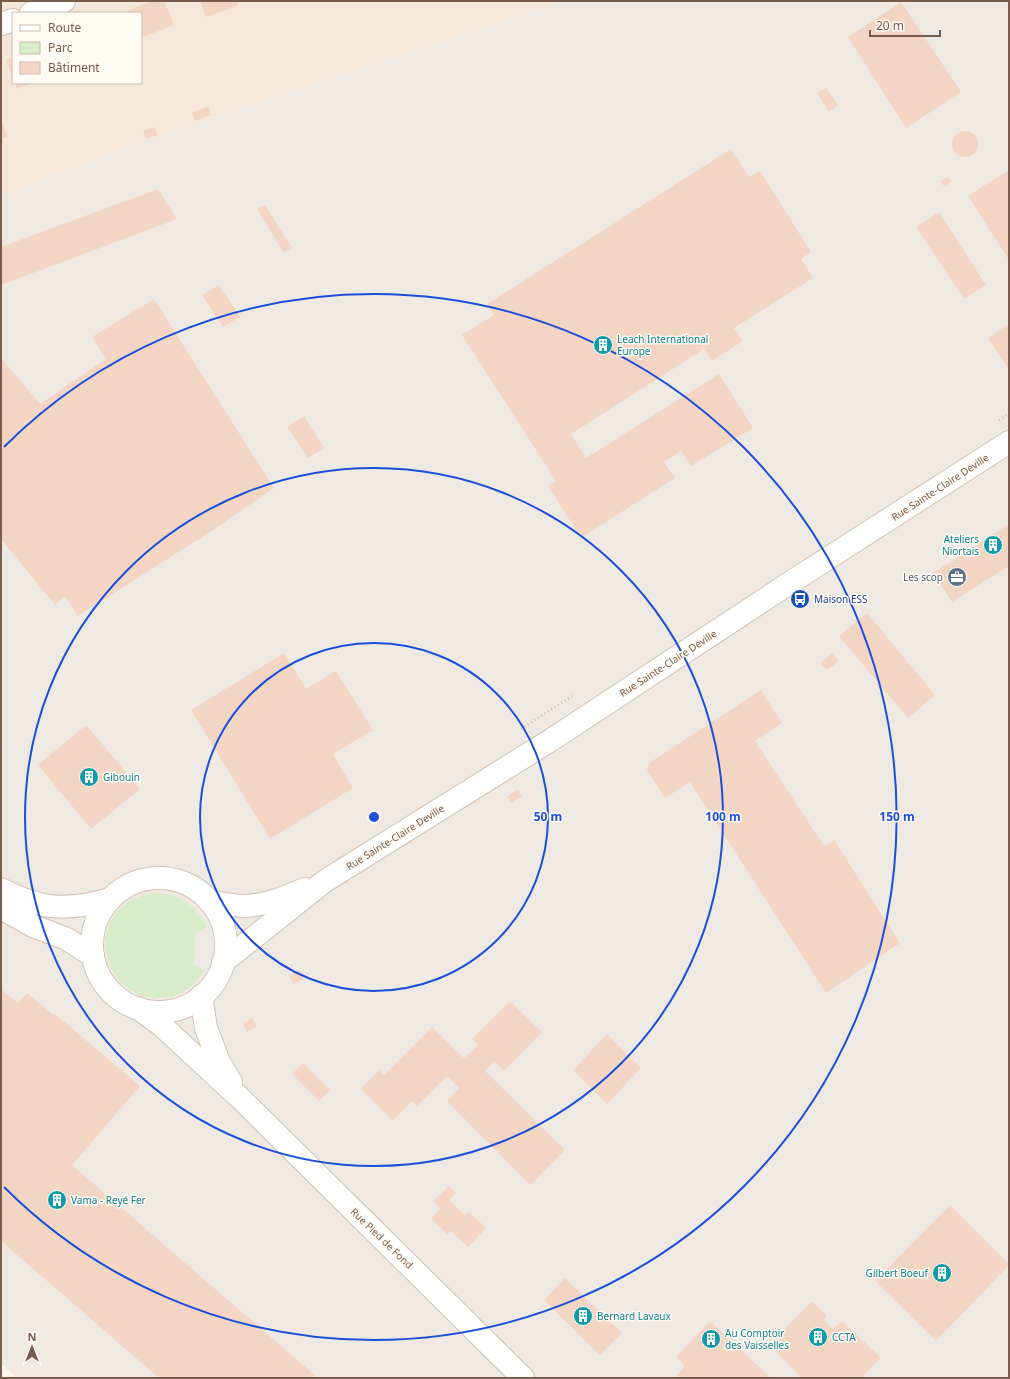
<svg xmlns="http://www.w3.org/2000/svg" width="1010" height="1379" viewBox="0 0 1010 1379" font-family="'Noto Sans',sans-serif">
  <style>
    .residential { fill: #f5e8da; fill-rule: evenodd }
    .industrial { fill: #efe9e4 }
    .green { fill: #d8ecc9 }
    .building { fill: #f3d5c3 }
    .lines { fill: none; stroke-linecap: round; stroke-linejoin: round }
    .minor-casing { stroke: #d1beb0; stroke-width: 24 }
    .tertiary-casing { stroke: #d1beb0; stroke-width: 24 }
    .secondary-casing { stroke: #d6c0b0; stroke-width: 24 }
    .path { stroke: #d9b8a5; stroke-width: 2.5; stroke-dasharray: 1 3; stroke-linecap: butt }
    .minor { stroke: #fff; stroke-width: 22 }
    .tertiary { stroke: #fff; stroke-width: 22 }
    .secondary { stroke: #fff; stroke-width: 22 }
    .ring { fill: none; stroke: #1d4ed8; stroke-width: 2 }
    .labels { text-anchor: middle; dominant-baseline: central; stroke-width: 3; stroke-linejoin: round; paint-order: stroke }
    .culture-label { font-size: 10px; fill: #0d838f; stroke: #fffaf3; text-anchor: start }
    .street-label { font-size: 10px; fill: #7a5c4d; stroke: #fffaf3 }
    .service-label { font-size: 10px; fill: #4e5e75; stroke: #fffaf3; text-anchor: end }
    .transit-label { font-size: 10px; fill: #164399; stroke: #fffaf3; text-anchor: start }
    .centre { fill: #1d4ed8; stroke: #fffaf3; stroke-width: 2 }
    .ring-label { font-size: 12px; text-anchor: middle; font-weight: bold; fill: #1d4ed8; stroke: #fffaf3; stroke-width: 3; stroke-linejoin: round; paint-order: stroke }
  </style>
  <rect width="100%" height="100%" fill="#fdf6ec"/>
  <!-- residential -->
  <path class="residential" d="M1,1H575L1,204ZM13,13H141V83H13Z"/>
  <!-- industrial -->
  <polygon class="industrial" points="563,1 1009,1 1009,1378 17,1378 1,1364 1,196 143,141"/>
  <!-- green -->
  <path class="green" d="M157,893C181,895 197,906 207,927L196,932L194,964L204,971C194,986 181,997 162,998C104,1001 83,922 136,898C143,895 150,894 157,893Z"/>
  <!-- building -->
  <g class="building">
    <polygon points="152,1 164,1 174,25 141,38 141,13 130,13 128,10"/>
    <polygon points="200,1 236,1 238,6 206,17"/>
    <polygon points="901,2 961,92 906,128 848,37"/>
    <polygon points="13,58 13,78 6,60"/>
    <polygon points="15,83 32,83 17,89"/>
    <polygon points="826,88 838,105 829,112 817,93"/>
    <polygon points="208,106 211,115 195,121 192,113"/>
    <polygon points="1,120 8,137 1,139"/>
    <polygon points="155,127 158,135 146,139 143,131"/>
    <circle cx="965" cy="144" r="13"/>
    <polygon points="731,149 749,177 760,171 811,252 801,259 813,278 734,328 743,341 712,361 704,349 571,434 586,458 719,374 753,428 691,466 681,451 664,462 675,478 581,538 548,486 556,481 462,335 494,315 487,304"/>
    <polygon points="1009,170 1009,260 968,196"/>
    <polygon points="948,177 952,182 944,186 940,181"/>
    <polygon points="158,189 177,219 1,285 1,247"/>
    <polygon points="265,205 292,248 284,253 257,209"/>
    <polygon points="939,212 986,285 964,299 916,227"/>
    <polygon points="219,285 240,317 223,327 202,295"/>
    <polygon points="154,299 274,488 213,530 78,616 65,596 55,605 1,539 1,358 40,404 106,359 92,337"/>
    <polygon points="1009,324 1009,370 988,338"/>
    <polygon points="304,416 324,448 308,458 287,427"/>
    <polygon points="1009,524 1009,566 952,602 933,573"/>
    <polygon points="867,613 935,695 908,718 839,636"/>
    <polygon points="284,653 306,689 336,671 373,730 333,754 353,788 270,839 191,710"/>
    <polygon points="832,653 839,661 827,670 820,663"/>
    <polygon points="761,690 782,723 755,741 824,846 834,840 900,943 826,993 690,782 665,798 647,770 649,763"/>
    <polygon points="86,725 140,789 91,829 38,765"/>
    <polygon points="518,789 522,796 511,803 507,797"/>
    <polygon points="299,970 304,978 294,984 289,977"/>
    <polygon points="1,989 18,1003 27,993 54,1015 55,1014 140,1086 72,1165 318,1378 159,1378 1,1241"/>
    <polygon points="510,1001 542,1032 504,1071 494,1062 485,1071 565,1150 530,1185 447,1101 459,1088 447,1076 417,1106 412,1101 393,1121 361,1089 379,1070 384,1075 432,1027 464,1058 478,1045 472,1039"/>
    <polygon points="252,1018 257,1026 247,1032 243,1024"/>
    <polygon points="607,1034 641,1068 607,1104 573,1070"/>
    <polygon points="303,1063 330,1090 319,1101 292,1074"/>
    <polygon points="449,1186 456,1193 449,1200 465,1215 469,1212 486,1228 468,1247 451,1231 447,1234 431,1218 440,1209 433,1201"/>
    <polygon points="950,1205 1009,1264 1009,1265 936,1341 875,1281"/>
    <polygon points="565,1278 622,1333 600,1355 544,1300"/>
    <polygon points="812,1301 827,1316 824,1320 833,1329 842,1321 881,1358 861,1378 802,1378 769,1345"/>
    <polygon points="710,1321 771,1378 677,1378 676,1376 685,1366 676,1357"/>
  </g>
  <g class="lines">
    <defs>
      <g id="minor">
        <polyline points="31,13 64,1"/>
        <polyline points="1,24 13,20"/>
      </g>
      <g id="tertiary">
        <path d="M1,889C40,910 68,911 110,899"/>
        <polyline points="1,908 33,926 67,939 93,956"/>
      </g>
      <g id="secondary">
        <circle cx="159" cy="945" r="67"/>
        <path d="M209,901C221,903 234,906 246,906C267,905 286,897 305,889"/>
        <polyline points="223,962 325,881 551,740 788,584 1009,442"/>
        <polyline points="201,996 206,1028 219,1062 231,1082"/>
        <polyline points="138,1008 161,1025 241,1099 523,1378"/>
      </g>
    </defs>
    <!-- minor casing -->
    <use href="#minor" class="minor-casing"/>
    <!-- tertiary casing -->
    <use href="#tertiary" class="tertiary-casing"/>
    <!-- secondary casing -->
    <use href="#secondary" class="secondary-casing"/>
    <!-- path -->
    <g class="path">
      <polyline points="999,420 1009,414"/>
      <polyline points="521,729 572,696"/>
    </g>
    <!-- minor -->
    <use href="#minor" class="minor"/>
    <!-- tertiary -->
    <use href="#tertiary" class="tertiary"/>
    <!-- secondary -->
    <use href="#secondary" class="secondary"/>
  </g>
  <!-- distance rings -->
  <g class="ring">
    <circle cx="374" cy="817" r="174"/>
    <circle cx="374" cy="817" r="349"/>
    <path d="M4 447A523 523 0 1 1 4 1187"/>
  </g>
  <!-- icons -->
  <defs>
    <symbol id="building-disc" viewBox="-11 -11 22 22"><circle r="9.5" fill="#0f9aa8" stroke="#fffaf3"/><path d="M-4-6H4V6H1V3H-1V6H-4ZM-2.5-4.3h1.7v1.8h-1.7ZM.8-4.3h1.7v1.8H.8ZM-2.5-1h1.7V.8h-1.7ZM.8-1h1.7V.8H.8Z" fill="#fff"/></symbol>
    <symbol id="office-disc" viewBox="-11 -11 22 22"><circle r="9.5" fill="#5c6f8a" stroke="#fffaf3"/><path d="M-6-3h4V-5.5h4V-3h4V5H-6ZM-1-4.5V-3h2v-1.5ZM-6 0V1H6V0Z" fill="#fff"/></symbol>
    <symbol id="bus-disc" viewBox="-11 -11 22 22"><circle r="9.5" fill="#1a4fb4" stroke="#fffaf3"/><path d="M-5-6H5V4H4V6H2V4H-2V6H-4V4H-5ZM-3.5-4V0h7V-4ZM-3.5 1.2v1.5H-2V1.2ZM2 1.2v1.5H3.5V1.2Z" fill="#fff"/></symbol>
  </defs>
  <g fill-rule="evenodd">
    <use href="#building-disc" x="592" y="334" width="22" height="22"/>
    <use href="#building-disc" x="982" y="534" width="22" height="22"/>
    <use href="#office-disc" x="946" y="566" width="22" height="22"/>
    <use href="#bus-disc" x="789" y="588" width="22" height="22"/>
    <use href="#building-disc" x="78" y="766" width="22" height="22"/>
    <use href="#building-disc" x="46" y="1189" width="22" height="22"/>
    <use href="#building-disc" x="931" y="1262" width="22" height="22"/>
    <use href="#building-disc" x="572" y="1305" width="22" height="22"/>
    <use href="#building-disc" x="807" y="1326" width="22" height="22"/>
    <use href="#building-disc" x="700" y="1328" width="22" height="22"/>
  </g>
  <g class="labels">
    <!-- culture labels -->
    <g class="culture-label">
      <text x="617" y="339">Leach International<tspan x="617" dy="12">Europe</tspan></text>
      <text x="979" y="539" text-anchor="end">Ateliers<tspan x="979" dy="12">Niortais</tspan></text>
      <text x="103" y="777">Gibouin</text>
      <text x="71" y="1200">Vama - Reyé Fer</text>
      <text x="928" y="1273" text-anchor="end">Gilbert Boeuf</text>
      <text x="597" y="1316">Bernard Lavaux</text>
      <text x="725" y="1333">Au Comptoir<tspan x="725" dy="12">des Vaisselles</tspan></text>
      <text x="832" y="1337">CCTA</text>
    </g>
    <!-- street labels -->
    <g class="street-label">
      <text transform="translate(940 487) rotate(-33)">Rue Sainte-Claire Deville</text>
      <text transform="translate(668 663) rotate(-33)">Rue Sainte-Claire Deville</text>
      <text transform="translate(395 837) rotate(-32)">Rue Sainte-Claire Deville</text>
      <text transform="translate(382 1238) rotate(44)">Rue Pied de Fond</text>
    </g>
    <!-- service labels -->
    <g class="service-label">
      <text x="943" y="577">Les scop</text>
    </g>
    <!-- transit labels -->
    <g class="transit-label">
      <text x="814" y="599">Maison ESS</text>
    </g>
  </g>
  <circle cx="374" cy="817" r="6" class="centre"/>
  <g class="ring-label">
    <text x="548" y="821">50 m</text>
    <text x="723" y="821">100 m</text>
    <text x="897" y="821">150 m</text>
  </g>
  <!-- border -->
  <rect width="1010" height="1379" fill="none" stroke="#7a5c4d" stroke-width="4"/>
  <!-- legend -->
  <rect x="12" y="12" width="130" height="72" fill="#fffaf3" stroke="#cabbb1"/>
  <rect x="20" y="25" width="20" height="6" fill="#ffffff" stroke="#cabbb1"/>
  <text x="48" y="32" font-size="12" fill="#7a5c4d">Route</text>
  <rect x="20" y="42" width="20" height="12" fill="#d8ecc9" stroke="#cabbb1"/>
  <text x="48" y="52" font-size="12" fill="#7a5c4d">Parc</text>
  <rect x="20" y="62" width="20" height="12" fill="#f3d5c3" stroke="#cabbb1"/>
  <text x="48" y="72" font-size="12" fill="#7a5c4d">Bâtiment</text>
  <!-- north arrow -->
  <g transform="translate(32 1347)" stroke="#fffaf3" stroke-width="3" paint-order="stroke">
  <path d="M0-3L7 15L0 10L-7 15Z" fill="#7a5c4d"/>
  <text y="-6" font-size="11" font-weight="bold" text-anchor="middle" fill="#7a5c4d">N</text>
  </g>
  <!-- scale -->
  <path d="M870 30v6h70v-6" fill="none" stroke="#7a5c4d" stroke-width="2"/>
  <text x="876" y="30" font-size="12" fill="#7a5c4d" stroke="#fffaf3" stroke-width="3" paint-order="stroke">20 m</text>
</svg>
